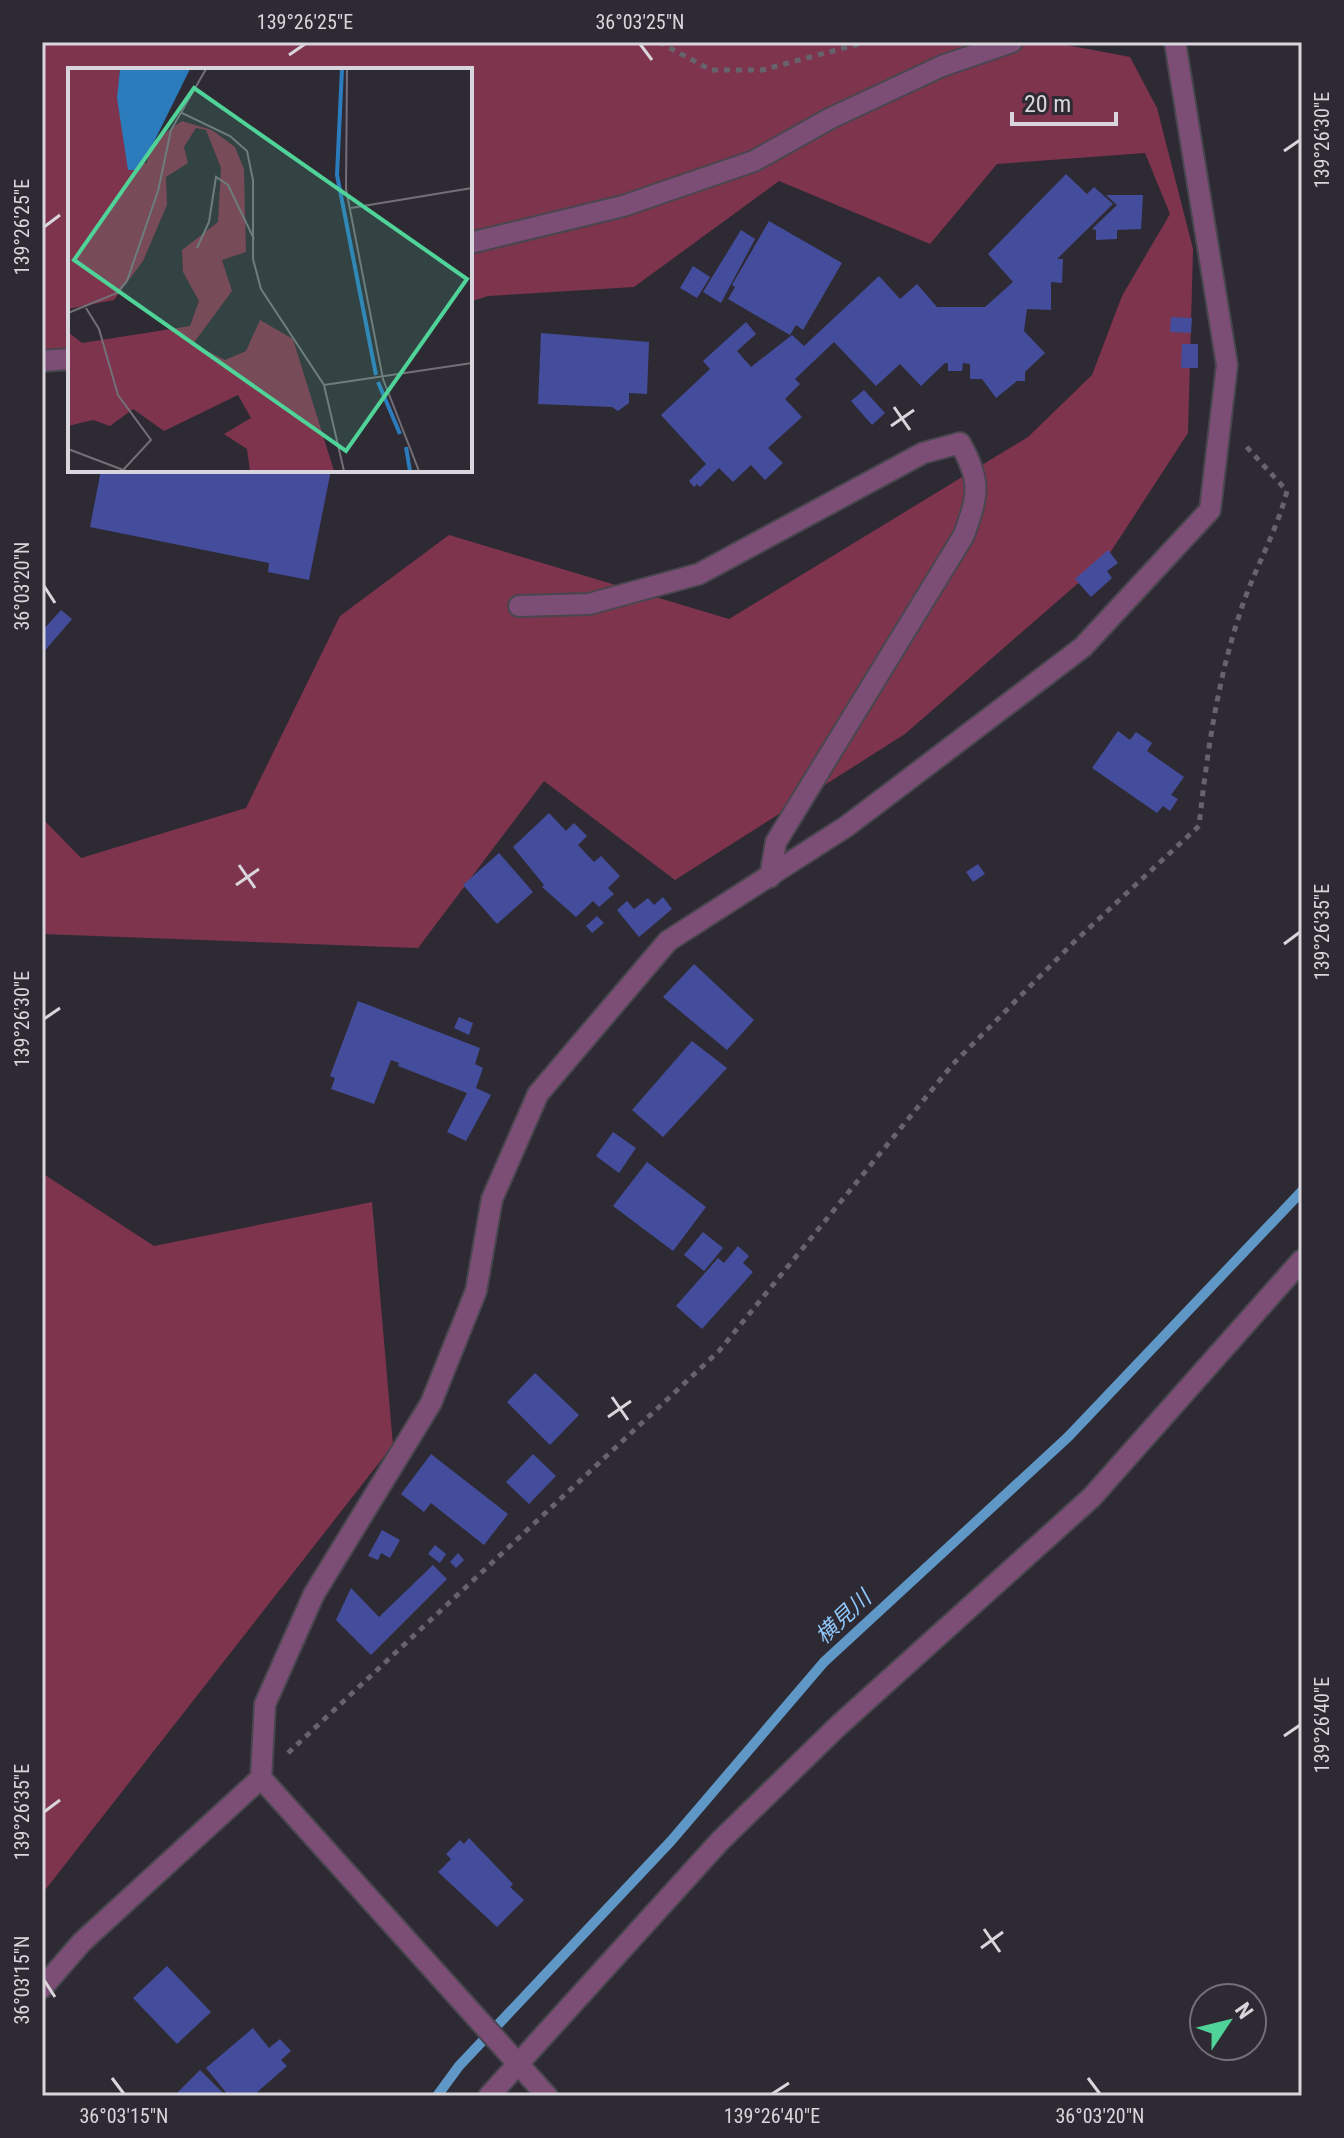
<svg xmlns="http://www.w3.org/2000/svg" width="1344" height="2138" viewBox="0 0 1344 2138" font-family="'Roboto Condensed','Noto Sans JP',sans-serif">
  <style>
    .green { fill: #7e344d }
    .lines { fill: none; stroke-linecap: round; stroke-linejoin: round }
    .stream { stroke: #5f97c6; stroke-width: 10 }
    .building { fill: #444d9b }
    .minor-casing { stroke: #49464f; stroke-width: 24 }
    .tertiary-casing { stroke: #49464f; stroke-width: 24 }
    .path { stroke: #66636c; stroke-width: 5; stroke-dasharray: 6 6; stroke-linecap: butt }
    .minor { stroke: #7c4e75; stroke-width: 20 }
    .tertiary { stroke: #7c4e75; stroke-width: 20 }
    .ticks { fill: none; stroke: #d8d6dc; stroke-width: 3 }
    .labels { text-anchor: middle; dominant-baseline: central; stroke-width: 8; stroke-linejoin: round; paint-order: stroke }
    .water-label { font-size: 22px; font-style: italic; fill: #8fc7fa; stroke: #2e2a34 }
    .inset-river { fill: none; stroke: #2b7cbc; stroke-width: 4 }
    .inset-road { fill: none; stroke: #726f77; stroke-width: 2 }
    .view { fill: #50d398; fill-opacity: 0.15; stroke: #50d398; stroke-width: 4 }
    .inset-edge { fill: none; stroke: #d8d6dc; stroke-width: 4 }
    .neatline { fill: none; stroke: #d8d6dc; stroke-width: 3 }
    .ticks-label { font-size: 20px; text-anchor: middle; fill: #d8d6dc }
  </style>
  <rect width="100%" height="100%" fill="#2e2a34"/>
  <!-- green -->
  <g class="green">
    <polygon points="42,42 1051,42 1130,57 1157,108 1193,249 1188,433 1106,559 905,734 675,880 544,781 418,948 42,934 42,818 81,858 246,808 340,616 449,535 729,619 1028,437 1092,375 1122,296 1170,214 1145,153 997,164 930,244 779,181 634,287 488,296 470,302 470,70 70,70 70,363 42,363"/>
    <polygon points="42,1173 154,1246 372,1202 393,1445 42,1894"/>
  </g>
  <g class="lines">
    <!-- stream -->
    <polyline class="stream" points="437,2096 459,2066 671,1841 824,1662 1068,1437 1302,1191"/>
  </g>
  <!-- building -->
  <g class="building">
    <polygon points="1066,174 1087,194 1094,187 1113,204 1057,259 1063,259 1062,283 1051,282 1051,310 1027,309 1024,331 1045,353 1025,372 1025,381 1017,381 996,398 982,379 970,379 970,364 963,363 962,371 948,371 948,363 945,363 921,386 900,364 876,386 834,342 795,379 800,384 785,399 802,417 768,448 783,463 765,480 751,465 733,482 719,468 700,487 697,484 694,487 689,481 706,464 661,415 710,369 703,361 746,322 756,334 737,351 751,367 792,335 804,346 879,276 900,299 917,284 937,307 985,307 1013,282 988,254"/>
    <polygon points="1106,195 1143,195 1141,229 1117,230 1117,239 1096,240 1096,230 1092,229 1117,205"/>
    <polygon points="769,221 842,263 803,330 796,325 790,335 728,299 735,287 732,285"/>
    <polygon points="741,230 755,239 721,303 703,292"/>
    <polygon points="693,266 710,277 697,298 680,288"/>
    <polygon points="1171,317 1192,318 1191,333 1170,332"/>
    <polygon points="541,333 649,342 647,394 629,393 629,403 618,411 612,407 538,404"/>
    <polygon points="1182,344 1198,344 1198,368 1181,368"/>
    <polygon points="864,390 885,413 872,425 851,401"/>
    <polygon points="101,470 331,470 309,580 268,572 269,563 90,527"/>
    <polygon points="1108,550 1118,563 1107,571 1112,578 1091,597 1075,579"/>
    <polygon points="61,610 72,619 42,654 42,631"/>
    <polygon points="1118,731 1130,740 1136,732 1152,743 1147,751 1184,777 1171,795 1178,799 1170,811 1163,806 1157,813 1092,768"/>
    <polygon points="549,813 566,831 574,823 587,836 578,845 594,862 601,856 620,876 608,888 614,894 599,907 593,901 576,917 542,887 544,885 513,847"/>
    <polygon points="499,853 533,892 497,924 463,885"/>
    <polygon points="978,864 985,874 973,882 966,872"/>
    <polygon points="663,897 672,909 639,937 617,910 627,901 634,909 648,898 654,905"/>
    <polygon points="597,916 604,923 592,933 586,926"/>
    <polygon points="694,964 754,1020 727,1050 663,997"/>
    <polygon points="358,1001 480,1048 475,1064 483,1068 476,1088 491,1095 466,1141 447,1132 467,1093 398,1066 399,1063 391,1060 374,1104 331,1089 335,1078 330,1076"/>
    <polygon points="459,1017 473,1023 469,1035 454,1028"/>
    <polygon points="692,1041 727,1068 663,1137 632,1110"/>
    <polygon points="613,1132 636,1148 619,1173 596,1156"/>
    <polygon points="647,1162 706,1207 673,1251 613,1206"/>
    <polygon points="703,1232 723,1248 704,1271 684,1255"/>
    <polygon points="738,1246 749,1256 743,1263 753,1272 702,1329 676,1306 718,1258 724,1263"/>
    <polygon points="535,1373 579,1415 550,1445 507,1402"/>
    <polygon points="431,1454 508,1514 484,1545 431,1503 424,1512 401,1494"/>
    <polygon points="533,1454 556,1476 529,1504 506,1482"/>
    <polygon points="382,1530 400,1540 390,1558 381,1553 378,1560 368,1556"/>
    <polygon points="435,1545 446,1554 440,1563 428,1554"/>
    <polygon points="458,1553 464,1560 456,1568 450,1562"/>
    <polygon points="433,1565 447,1579 371,1655 336,1620 351,1588 379,1617"/>
    <polygon points="469,1838 513,1884 510,1887 524,1900 497,1927 438,1872 451,1859 446,1854 460,1840 464,1844"/>
    <polygon points="167,1966 211,2012 177,2044 133,1998"/>
    <polygon points="253,2028 269,2048 280,2039 291,2051 281,2060 287,2066 253,2096 229,2096 206,2068"/>
    <polygon points="200,2070 226,2096 174,2096"/>
  </g>
  <g class="lines">
    <defs>
      <g id="minor">
        <polyline points="470,243 623,206 754,161 831,118 942,66 1012,42"/>
        <polyline points="42,361 70,359"/>
        <path d="M519,606L589,604L699,574L923,453L960,443C982,482 978,495 964,535L776,842L770,877"/>
        <polyline points="538,1094 668,941 847,826 1083,647 1210,510 1227,365 1175,42"/>
        <polyline points="261,1778 547,2096"/>
        <polyline points="489,2096 720,1841 838,1726 1092,1497 1302,1260"/>
      </g>
      <polyline id="tertiary" points="42,1988 82,1942 261,1778 265,1704 314,1594 431,1403 476,1291 492,1199 538,1094"/>
    </defs>
    <!-- minor casing -->
    <use href="#minor" class="minor-casing"/>
    <!-- tertiary casing -->
    <use href="#tertiary" class="tertiary-casing"/>
    <!-- path -->
    <g class="path">
      <polyline points="659,42 711,70 762,70 866,42"/>
      <path d="M288,1753L719,1351L953,1064L1074,942L1199,826C1207,754 1217,682 1240,613C1253,571 1276,534 1287,491L1244,444"/>
    </g>
    <!-- minor -->
    <use href="#minor" class="minor"/>
    <!-- tertiary -->
    <use href="#tertiary" class="tertiary"/>
  </g>
  <!-- ticks -->
  <path class="ticks" d="M640,44L652,60M289,55L305,44M1284,151L1300,140M44,227L60,215M894,407L910,430M891,426L914,410M44,586L55,603M239,865L255,888M236,885L259,869M1284,944L1300,932M44,1019L60,1008M612,1397L628,1420M608,1417L631,1401M1284,1736L1300,1725M44,1812L60,1800M984,1929L1000,1952M981,1948L1003,1932M44,1980L55,1997M112,2078L124,2094M1088,2078L1100,2094M772,2094L789,2083"/>
  <g class="labels">
    <!-- water labels -->
    <g class="water-label">
      <text transform="translate(843 1617) rotate(-43)">横見川</text>
    </g>
  </g>
  <!-- overview -->
  <g transform="translate(68 68)">
    <rect width="404" height="404" fill="#2e2a34"/>
    <path d="M0,1H52L50,30L57,73L78,96L87,72L114,53L144,62L167,79L176,101L178,184L154,192L164,223L125,276L157,292L178,283L192,252L225,271L266,403H182L179,381L156,366L183,350L170,327L96,363L65,341L42,358L25,352L0,358V264L14,275L122,258L131,233L115,204L114,182L150,154L153,100L138,62L128,60L116,79L120,95L98,109L99,137L75,193L46,232L0,241Z" fill="#7e344d"/>
    <path d="M52,1H122L72,102H60L49,30Z" fill="#2b7cbc"/>
    <path class="inset-river" d="M274,1L269,107L308,307M310,314L332,366M338,379L342,403"/>
    <path class="inset-road" d="M279,1L278,121L315,311L351,403M114,45L162,68L179,83L185,112V191L193,221L256,317L276,403M283,140L404,120M129,180L141,154L148,109L160,117L186,171M18,240L31,261L50,327L83,372L56,401M0,245L49,225L59,213L90,123L103,62L138,1M256,317L404,295M0,381L58,403"/>
    <path class="view" d="M126,20L399,211L278,383L6,192Z"/>
    <rect width="404" height="404" class="inset-edge"/>
  </g>
  <!-- border -->
  <rect width="1344" height="2138" fill="none" stroke="#2e2a34" stroke-width="88"/>
  <!-- north arrow -->
  <g transform="translate(1228 2022) rotate(55)"><circle r="38" fill="#2e2a34" stroke="#726f77" stroke-width="2"/>
  <path d="M0-6L14 30L0 20L-14 30Z" fill="#50d398"/>
  <text y="-12" font-size="22" font-weight="bold" text-anchor="middle" fill="#d8d6dc">N</text>
  </g>
  <!-- scale -->
  <path d="M1012 112v12h104v-12" fill="none" stroke="#d8d6dc" stroke-width="4"/>
  <text x="1024" y="112" font-size="24" fill="#d8d6dc" stroke="#2e2a34" stroke-width="6" paint-order="stroke">20 m</text>
  <rect x="44" y="44" width="1256" height="2050" class="neatline"/>
  <g class="ticks-label">
    <text x="305" y="29">139°26'25"E</text>
    <text x="640" y="29">36°03'25"N</text>
    <text transform="translate(1322 140) rotate(-90)" y="7">139°26'30"E</text>
    <text transform="translate(22 227) rotate(-90)" y="7">139°26'25"E</text>
    <text transform="translate(22 586) rotate(-90)" y="7">36°03'20"N</text>
    <text transform="translate(1322 932) rotate(-90)" y="7">139°26'35"E</text>
    <text transform="translate(22 1019) rotate(-90)" y="7">139°26'30"E</text>
    <text transform="translate(1322 1725) rotate(-90)" y="7">139°26'40"E</text>
    <text transform="translate(22 1812) rotate(-90)" y="7">139°26'35"E</text>
    <text transform="translate(22 1980) rotate(-90)" y="7">36°03'15"N</text>
    <text x="124" y="2123">36°03'15"N</text>
    <text x="772" y="2123">139°26'40"E</text>
    <text x="1100" y="2123">36°03'20"N</text>
  </g>
</svg>
